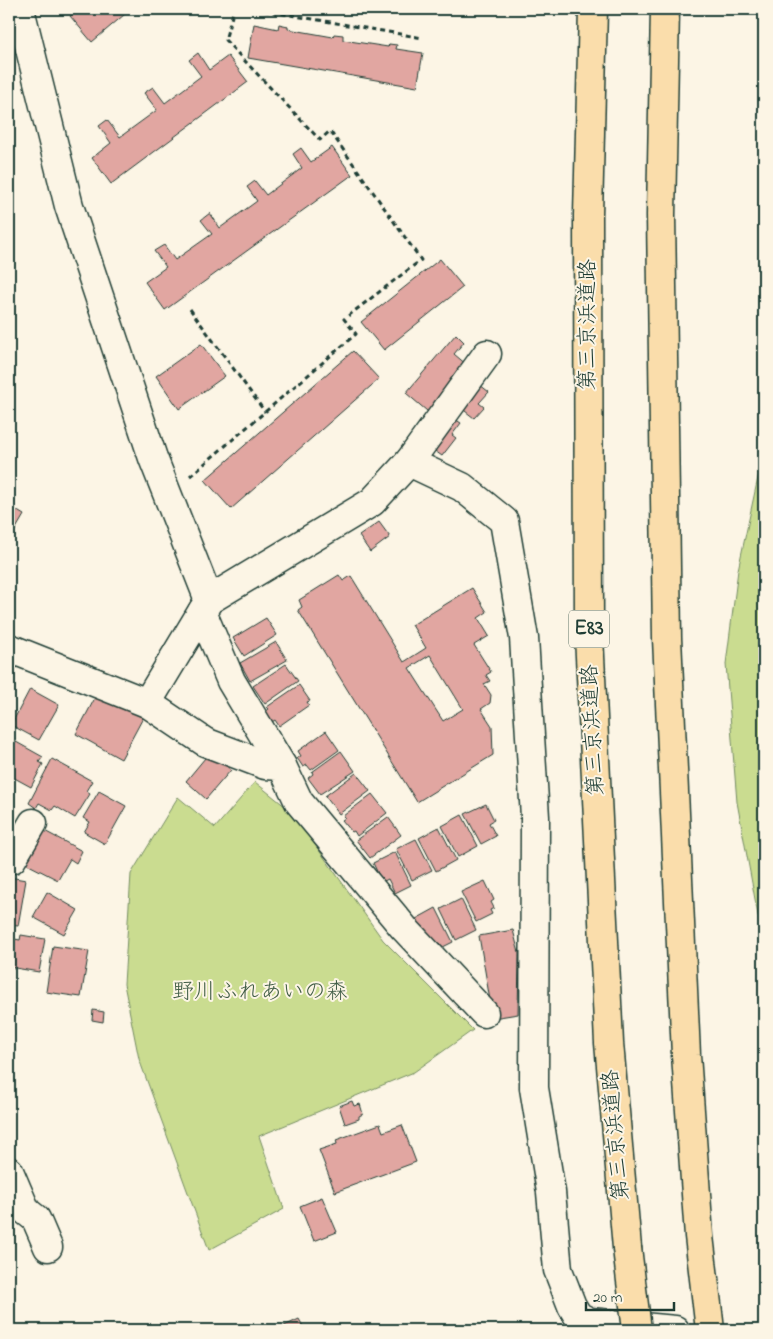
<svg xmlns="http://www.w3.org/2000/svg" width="773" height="1339" viewBox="0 0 773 1339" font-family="'Indie Flower','Klee One',sans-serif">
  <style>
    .green { fill: #cadc90; stroke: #748c62 }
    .building { fill: #e1a6a1; stroke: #1f3d34; fill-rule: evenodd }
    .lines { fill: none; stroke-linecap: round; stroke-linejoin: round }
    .minor-casing { stroke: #1f3d34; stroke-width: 31 }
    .highway-casing { stroke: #1f3d34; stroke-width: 31 }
    .path { stroke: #1f3d34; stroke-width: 3; stroke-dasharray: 5 4; stroke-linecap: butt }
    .minor { stroke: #fcf5e5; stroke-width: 28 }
    .highway { stroke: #faddab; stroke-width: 28 }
    .highway-bridge-casing { stroke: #1f3d34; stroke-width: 31; stroke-linecap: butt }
    .highway-bridge { stroke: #faddab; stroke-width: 28 }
    .labels { text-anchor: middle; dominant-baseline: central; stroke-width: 4; stroke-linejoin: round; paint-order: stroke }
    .shield { fill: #fcf5e5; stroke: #617469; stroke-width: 1 }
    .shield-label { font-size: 21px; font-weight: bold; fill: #1f3d34 }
    .street-label { font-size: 22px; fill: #1f3d34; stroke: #fcf5e5 }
    .park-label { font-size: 22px; fill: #415d46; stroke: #fcf5e5 }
  </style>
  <rect width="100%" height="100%" fill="#fcf5e5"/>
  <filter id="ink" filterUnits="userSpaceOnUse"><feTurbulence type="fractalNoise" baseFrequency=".02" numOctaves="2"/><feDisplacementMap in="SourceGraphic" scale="10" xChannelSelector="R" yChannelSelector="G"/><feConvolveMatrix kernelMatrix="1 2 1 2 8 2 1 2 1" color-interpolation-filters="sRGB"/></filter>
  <g filter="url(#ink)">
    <!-- green -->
    <g class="green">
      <polygon points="764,394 764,940 762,937 737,802 726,664 738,570 759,473"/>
      <polygon points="255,782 291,811 383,940 473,1030 414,1072 259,1136 284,1209 209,1250 139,1059 124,984 131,874 178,797 215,828"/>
    </g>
    <!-- building -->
    <g class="building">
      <polygon points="79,9 131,9 92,42 70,16"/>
      <polygon points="254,24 278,29 279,24 288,26 288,29 333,37 334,34 343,35 343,40 388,47 389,44 397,45 396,49 423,53 417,87 248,58"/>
      <polygon points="198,53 209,70 228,56 248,82 111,184 92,158 111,143 99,126 107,120 120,137 157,110 144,93 153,87 165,103 201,76 189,60"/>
      <polygon points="332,147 352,175 165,310 145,282 166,267 154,251 164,245 175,260 212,234 201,220 210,213 220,228 257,201 247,187 255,181 266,195 302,168 293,154 301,148 311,162"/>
      <polygon points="440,259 463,287 384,350 361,322"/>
      <polygon points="456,334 464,342 454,354 474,371 434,417 406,393"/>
      <polygon points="201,344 225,376 179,409 156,376"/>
      <polygon points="353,351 379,379 231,509 205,480"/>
      <polygon points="475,381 489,392 479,403 484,407 474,418 456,404"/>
      <polygon points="450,416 461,423 452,435 456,438 442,456 428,446"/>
      <polygon points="9,506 24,515 14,532 9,529"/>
      <polygon points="379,522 390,537 370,552 359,536"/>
      <path d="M339,575L343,581L351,576L404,662L426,648L412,625L472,588L487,612L478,618L489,636L474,645L491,672L486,675L490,681L484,684L491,695L490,703L481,709L492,726L493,755L417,802L298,610L302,607L299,600ZM430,655L463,709L443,721L409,668Z"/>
      <polygon points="266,618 277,635 244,656 233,638"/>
      <polygon points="276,642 287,660 250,681 240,663"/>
      <polygon points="286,664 298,681 265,704 253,686"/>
      <polygon points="299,685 310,701 307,702 309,705 279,726 275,720 272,722 265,712 269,709 267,707"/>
      <polygon points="30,689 59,705 39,740 11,725"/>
      <polygon points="96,696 107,702 110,697 144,716 121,759 76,734"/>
      <polygon points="326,731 339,750 311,770 307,765 303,767 297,758 301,756 298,751"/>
      <polygon points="9,738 43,757 39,762 43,764 31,787 9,775"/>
      <polygon points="341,751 355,771 320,794 308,778 313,774 312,772"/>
      <polygon points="210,752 231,770 206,799 186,781"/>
      <polygon points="52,759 92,781 86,791 90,794 75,818 55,806 52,810 39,803 36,808 29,803"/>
      <polygon points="356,773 370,791 339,814 325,796"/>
      <polygon points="99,791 126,806 105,844 84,832 90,822 83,818"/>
      <polygon points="372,794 387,813 357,836 354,831 352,832 342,820 345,818 343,816"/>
      <polygon points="486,804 494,820 489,823 496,836 481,844 465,814"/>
      <polygon points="9,807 16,811 9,824"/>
      <polygon points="462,815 478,846 458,857 442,826"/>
      <polygon points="388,817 401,835 370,858 356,840"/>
      <polygon points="439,827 456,860 436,871 419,838"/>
      <polygon points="39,828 82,851 76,863 70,859 58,880 21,861"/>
      <polygon points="416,839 432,870 412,880 396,849"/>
      <polygon points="395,852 411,885 395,893 388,879 382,882 373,863"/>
      <polygon points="9,877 26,880 18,926 9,925"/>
      <polygon points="485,881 494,900 491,902 494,908 490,910 492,914 476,922 461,892"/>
      <polygon points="47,892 78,910 64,934 33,917"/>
      <polygon points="461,899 476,930 456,940 441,909"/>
      <polygon points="436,908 453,942 435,951 429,943 416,919"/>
      <polygon points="513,930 519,953 518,1014 493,1018 479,936"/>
      <polygon points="21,935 45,939 39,972 9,967 9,938 20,940"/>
      <polygon points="53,946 89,951 81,997 46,992"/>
      <polygon points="93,1010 104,1012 103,1022 92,1020"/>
      <polygon points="352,1101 354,1106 360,1104 363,1114 359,1116 359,1119 345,1124 339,1106"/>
      <polygon points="380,1124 383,1132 402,1125 416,1162 335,1192 319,1150 337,1144 336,1140"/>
      <polygon points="322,1197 337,1232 314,1241 300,1206"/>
      <polygon points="299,1319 305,1330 276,1330"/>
    </g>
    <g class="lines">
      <defs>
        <g id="minor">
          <polyline points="20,9 69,206 153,458 209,600"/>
          <polyline points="409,462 462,487 504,521 524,638 535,817 534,1088 551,1192 558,1270 572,1306 578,1316 590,1322 675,1330"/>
          <polyline points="202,612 231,681 282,766"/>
          <polyline points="9,648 147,703 205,742 265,765 282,766 299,802 404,928 484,1013"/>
          <polyline points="147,703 209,600 372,502 409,462 487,354"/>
          <polyline points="9,859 12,859 33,823"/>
          <polyline points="9,1171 26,1211 36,1219 48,1247"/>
        </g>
        <g id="highway">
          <polyline points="593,9 588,215 589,636 609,1043 627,1248"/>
          <polyline points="665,9 661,215 667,638 686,1055 699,1236 710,1330"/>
        </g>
      </defs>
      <!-- minor casing -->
      <use href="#minor" class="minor-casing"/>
      <!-- highway casing -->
      <use href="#highway" class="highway-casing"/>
      <!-- path -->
      <g class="path">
        <polyline points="255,9 423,38"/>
        <polyline points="48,10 61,9"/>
        <polyline points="190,309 265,412"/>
        <polyline points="190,476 356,334 344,319 421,260 330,131 320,140 225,40 234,9"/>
      </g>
      <!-- minor -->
      <use href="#minor" class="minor"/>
      <!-- highway -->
      <use href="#highway" class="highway"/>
      <defs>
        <polyline id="highway-bridge" points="627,1248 637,1330"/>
      </defs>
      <!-- highway-bridge casing -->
      <use href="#highway-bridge" class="highway-bridge-casing"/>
      <!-- highway-bridge -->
      <use href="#highway-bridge" class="highway-bridge"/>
    </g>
  </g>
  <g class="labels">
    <!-- shield labels -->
    <rect class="shield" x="569" y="610.5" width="40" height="37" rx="4"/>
    <g class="shield-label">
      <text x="589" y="629">E83</text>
    </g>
    <!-- street labels -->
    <g class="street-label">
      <text transform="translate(589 325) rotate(-90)">第三京浜道路</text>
      <text transform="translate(594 730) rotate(-93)">第三京浜道路</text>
      <text transform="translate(617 1135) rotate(-95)">第三京浜道路</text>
    </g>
    <!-- park labels -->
    <g class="park-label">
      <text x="260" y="993">野川ふれあいの森</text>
    </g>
  </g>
  <!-- margin -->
  <rect width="773" height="1339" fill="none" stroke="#fcf5e5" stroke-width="30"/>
  <rect x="15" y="15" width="743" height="1309" fill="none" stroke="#1f3d34" stroke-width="2" filter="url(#ink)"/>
  <!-- scale -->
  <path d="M586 1302v8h88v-8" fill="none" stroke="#1f3d34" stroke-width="2.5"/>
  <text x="593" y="1302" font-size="15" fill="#1f3d34" stroke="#fcf5e5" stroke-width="4" paint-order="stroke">20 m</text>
</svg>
